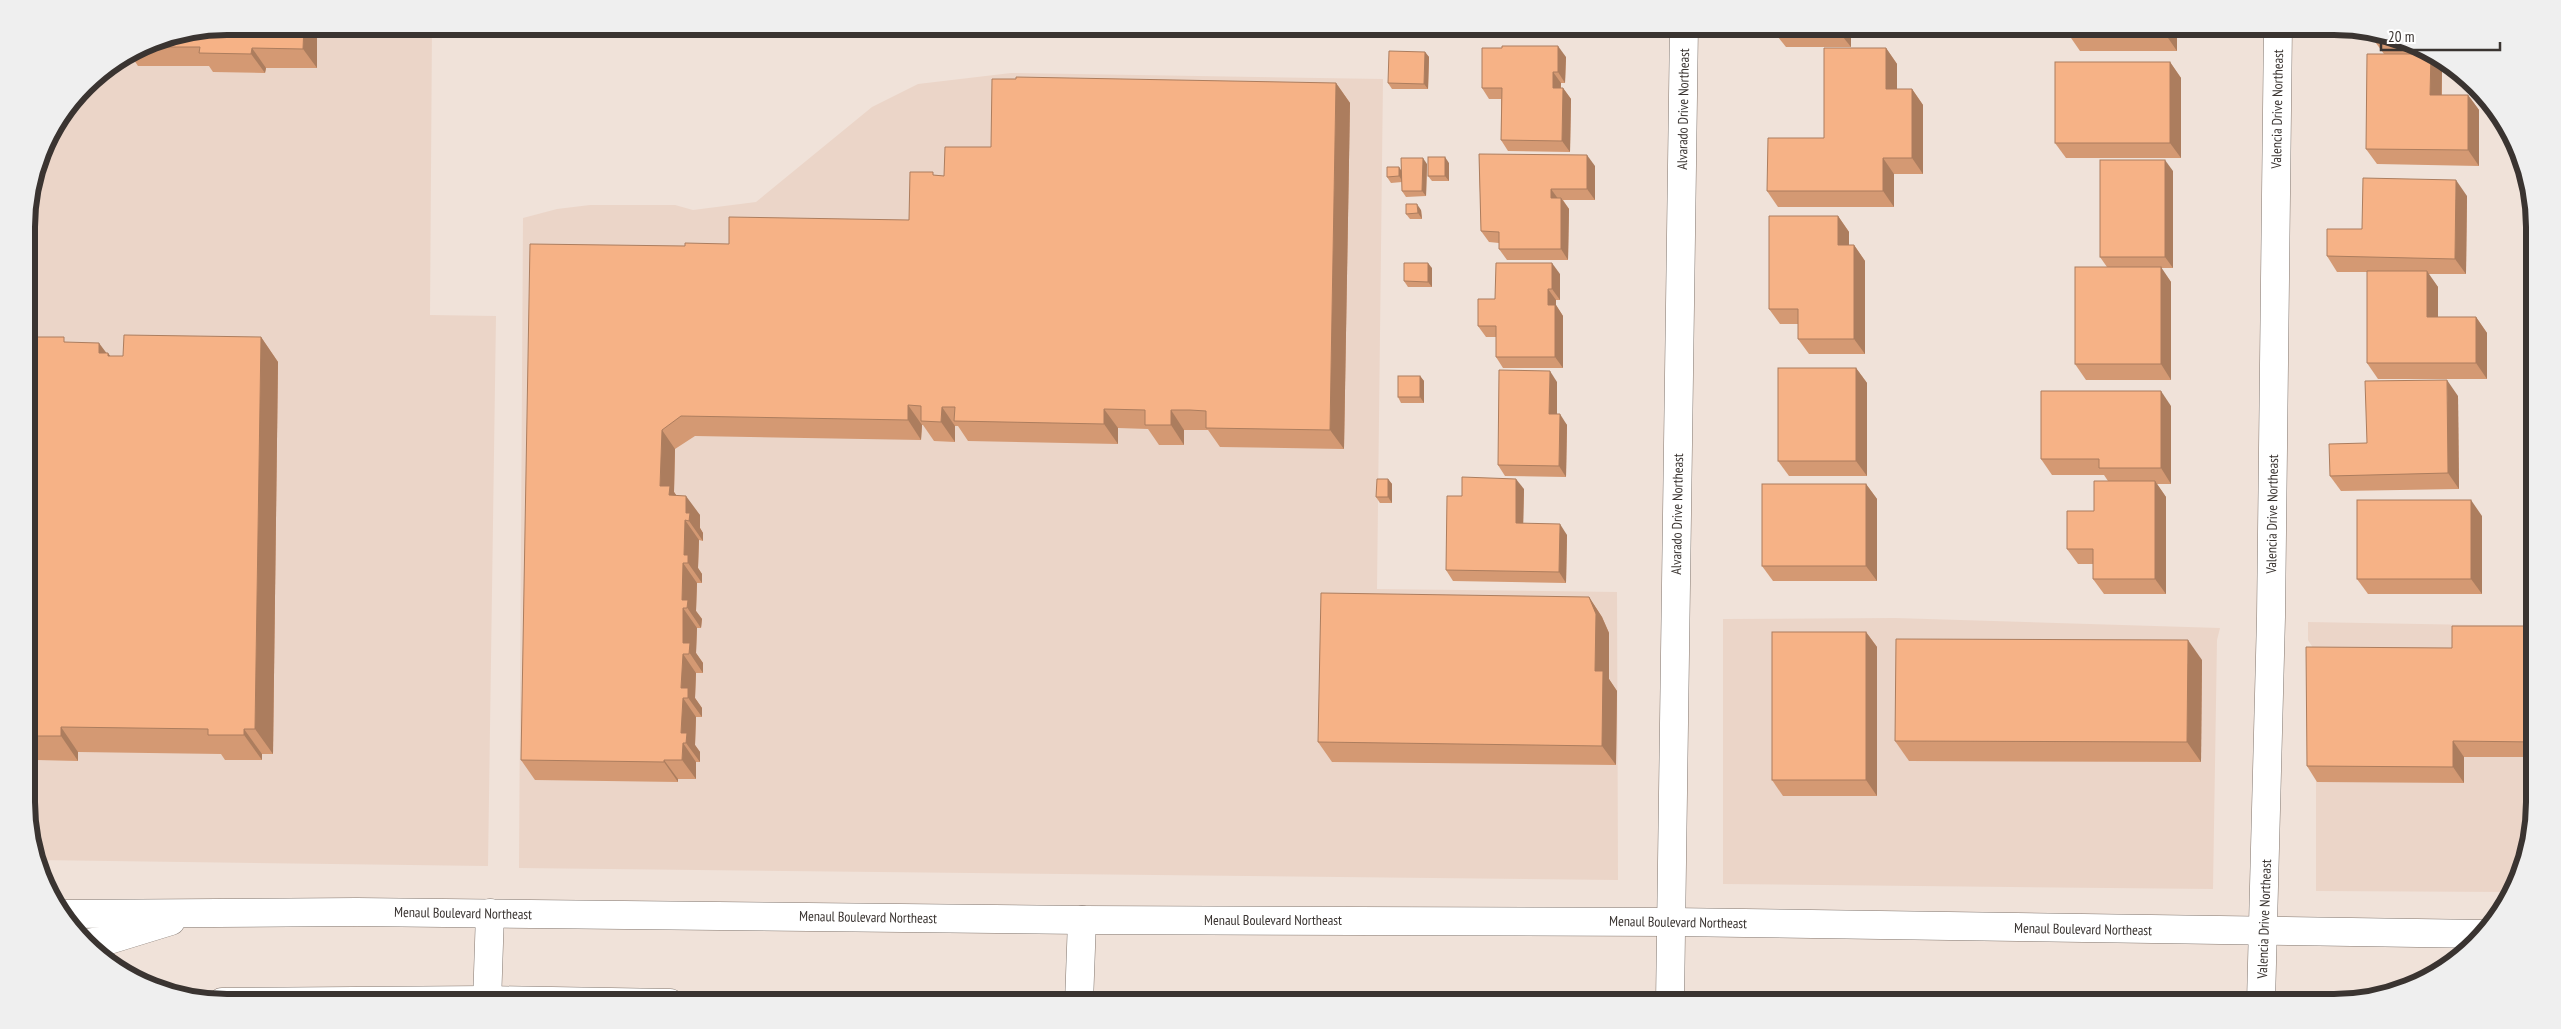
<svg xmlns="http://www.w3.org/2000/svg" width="2561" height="1029" viewBox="0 0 2561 1029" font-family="'PT Sans Narrow',sans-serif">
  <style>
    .built { fill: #ebd5c8 }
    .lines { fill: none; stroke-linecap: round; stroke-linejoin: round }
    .minor-casing { stroke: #82766e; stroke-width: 29 }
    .major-casing { stroke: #82766e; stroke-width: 29 }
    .minor { stroke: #fff; stroke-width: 28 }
    .major { stroke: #fff; stroke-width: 28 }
    .wall { fill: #d49973 }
    .shaded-wall { fill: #ac7d5e }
    .building { fill: #f6b286; stroke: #ac7d5e }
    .labels { text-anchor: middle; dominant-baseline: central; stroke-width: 4; stroke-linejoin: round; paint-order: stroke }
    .street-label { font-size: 14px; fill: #3a3431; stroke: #fff }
    .rim { fill: none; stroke: #3a3431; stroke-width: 6 }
  </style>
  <rect width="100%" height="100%" fill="#f0e2d9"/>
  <!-- built -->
  <g class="built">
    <polygon points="227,26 432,26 430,315 496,316 488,866 37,860 30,841 27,213 47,138 94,76 150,41"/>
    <polygon points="1011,73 1383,79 1377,589 1617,592 1618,880 519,868 523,218 557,209 590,205 675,205 693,210 756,202 872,107 918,84"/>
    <polygon points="1895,618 2220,628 2217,640 2213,889 1723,884 1723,619"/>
    <polygon points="2308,622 2534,626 2535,802 2524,867 2511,892 2316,891 2316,663 2315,651 2308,640"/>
  </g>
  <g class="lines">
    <defs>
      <g id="minor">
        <polyline points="1670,1002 1684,26"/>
        <polyline points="2261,1002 2271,617 2278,26"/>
        <polyline points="487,1003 490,913"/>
        <polyline points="1079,1003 1082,920"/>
      </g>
      <g id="major">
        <polyline points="62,914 357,912 1082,920 1672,922 2483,934"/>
        <polyline points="86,943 109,940 171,921"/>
        <polyline points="222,1002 487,1000 670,1003"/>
      </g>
    </defs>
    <!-- minor casing -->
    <use href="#minor" class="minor-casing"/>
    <!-- major casing -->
    <use href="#major" class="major-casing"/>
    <!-- minor -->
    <use href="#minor" class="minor"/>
    <!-- major -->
    <use href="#major" class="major"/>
  </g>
  <!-- wall -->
  <g class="wall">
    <polygon points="227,26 328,26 317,26 317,68 266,68 265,73 213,72 209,66 138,66 130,54 150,41"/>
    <polygon points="504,26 745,26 745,36 509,33"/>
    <polygon points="997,26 1322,26 1322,32"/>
    <polygon points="1524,26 1576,26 1576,30 1526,30"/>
    <polygon points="1851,26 1851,47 1786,47 1778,37"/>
    <polygon points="2177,26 2177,51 2080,51 2069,35"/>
    <polygon points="2399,37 2435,55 2431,55 2442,70 2442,95 2468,95 2479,110 2479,166 2377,164 2366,149 2384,54 2373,39"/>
    <polygon points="1502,48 1566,57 1565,83 1561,83 1561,88 1563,88 1571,99 1570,152 1508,151 1501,140 1501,99 1489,99 1482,88"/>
    <polygon points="1886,48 1897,64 1897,89 1912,89 1923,105 1923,174 1894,174 1894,207 1778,207 1767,191 1824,138"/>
    <polygon points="1425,52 1429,57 1428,89 1392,89 1388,83"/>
    <polygon points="2170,62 2181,78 2181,158 2066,158 2055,143"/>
    <polygon points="1336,83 1350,103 1344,449 1220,447 1208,430 1184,430 1184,445 1159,445 1148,429 1118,428 1118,444 968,441 958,426 955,426 955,442 934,441 923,425 922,425 921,440 695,436 675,449 674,492 676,495 700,515 700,528 703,533 703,541 699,540 698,568 702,574 702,583 697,583 696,611 702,619 701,628 697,628 696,653 703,663 703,673 696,673 695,698 702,708 702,717 696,717 695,745 700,752 700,762 696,762 696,779 678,779 678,782 535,780 521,760 685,246 729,244 909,220 935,175 944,176 991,147"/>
    <polygon points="1479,154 1595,166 1595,200 1563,200 1569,209 1568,260 1507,260 1499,249 1499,243 1489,242 1481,231"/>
    <polygon points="1449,163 1449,181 1432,181 1428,176"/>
    <polygon points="1427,164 1426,196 1406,197 1402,191 1402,182 1391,183 1387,177 1401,171"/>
    <polygon points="2173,171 2173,268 2161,268 2171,282 2171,380 2086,380 2075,364 2107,267 2100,257"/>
    <polygon points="2467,196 2466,274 2428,274 2438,287 2438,317 2476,317 2487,333 2487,379 2378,379 2367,363 2367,272 2337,272 2327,256 2362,229"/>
    <polygon points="1421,210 1422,219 1410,219 1406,214"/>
    <polygon points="1838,216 1849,232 1849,245 1854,245 1865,261 1865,354 1809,354 1798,339 1798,324 1780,324 1769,309"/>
    <polygon points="1432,268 1432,287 1408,287 1404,281"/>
    <polygon points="1560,274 1560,300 1556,300 1556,305 1563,316 1563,368 1503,368 1496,357 1496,337 1486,337 1478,326 1495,299"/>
    <polygon points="261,337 278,362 273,754 262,754 262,760 225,760 221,754 78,752 78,761 37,760 31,752 30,752 27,341 67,342 107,353 110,356 123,356"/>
    <polygon points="1856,368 1867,383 1867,476 1789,476 1778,461"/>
    <polygon points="1420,376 1424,381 1424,403 1401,403 1398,397"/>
    <polygon points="1557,382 1557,414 1567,425 1566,477 1505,476 1498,465"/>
    <polygon points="2458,396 2459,489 2341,491 2330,476 2367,443"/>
    <polygon points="2171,406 2171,484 2157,484 2166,497 2166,594 2104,594 2093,579 2093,564 2078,564 2067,549 2094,511 2108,481 2104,475 2052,475 2041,459"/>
    <polygon points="1388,479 1392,484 1392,503 1380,503 1376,497"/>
    <polygon points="1866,484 1877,499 1877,581 1773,581 1762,566"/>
    <polygon points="1524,489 1523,523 1567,535 1566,583 1453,581 1446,570 1462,496"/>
    <polygon points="2482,516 2482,594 2368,594 2357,579"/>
    <polygon points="1589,597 1602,617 1609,633 1609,679 1617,691 1616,765 1332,762 1318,742"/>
    <polygon points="2534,626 2535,757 2464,757 2464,783 2317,782 2307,766 2452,648"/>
    <polygon points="1866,632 1877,647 1877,796 1783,796 1772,780"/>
    <polygon points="2202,660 2201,762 1909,761 1895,741"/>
  </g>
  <!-- shaded-wall -->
  <g class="shaded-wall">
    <polygon points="304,26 317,26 317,68 303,49"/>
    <polygon points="738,26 745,26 745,36"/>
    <polygon points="1318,26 1322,26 1322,32"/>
    <polygon points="1843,26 1851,26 1851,47 1843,37"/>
    <polygon points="2166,26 2177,26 2177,51 2166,35"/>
    <polygon points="1558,46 1566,57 1565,83 1558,72"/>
    <polygon points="252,48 266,68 265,73 251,54"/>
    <polygon points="1886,48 1897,64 1897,105 1886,89"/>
    <polygon points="1425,52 1429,57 1428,89 1424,84"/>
    <polygon points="2431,54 2442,70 2441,110 2430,95"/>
    <polygon points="2170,62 2181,78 2181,158 2170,143"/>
    <polygon points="1553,72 1561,83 1560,99 1553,88"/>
    <polygon points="1336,83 1350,103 1344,449 1330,430"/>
    <polygon points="1563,88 1571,99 1570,152 1562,141"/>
    <polygon points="1912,89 1923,105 1923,174 1912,158"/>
    <polygon points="2468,95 2479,110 2479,166 2468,150"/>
    <polygon points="1587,155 1595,166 1595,200 1587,189"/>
    <polygon points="1445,157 1449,163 1449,181 1445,176"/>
    <polygon points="1423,158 1427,164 1426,196 1422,191"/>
    <polygon points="1883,158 1894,174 1894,207 1883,191"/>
    <polygon points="2165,160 2173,171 2173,268 2165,257"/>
    <polygon points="1399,167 1403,173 1403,182 1399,176"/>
    <polygon points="2456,180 2467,196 2466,274 2455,259"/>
    <polygon points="1551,189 1559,200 1551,198"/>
    <polygon points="1561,198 1569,209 1568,260 1561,249"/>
    <polygon points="1417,204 1421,210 1422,219 1418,213"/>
    <polygon points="1838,216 1849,232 1849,261 1838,245"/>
    <polygon points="1854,245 1865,261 1865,354 1854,339"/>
    <polygon points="1428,263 1432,268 1432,287 1428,282"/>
    <polygon points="1552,263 1560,274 1560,300 1552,289"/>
    <polygon points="2161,267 2171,282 2171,380 2161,364"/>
    <polygon points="2427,271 2438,287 2438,333 2427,317"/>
    <polygon points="1548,289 1556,300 1556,305 1563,316 1563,368 1555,357 1548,305"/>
    <polygon points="2476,317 2487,333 2487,379 2476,363"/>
    <polygon points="261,337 278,362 273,754 255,729"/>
    <polygon points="99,343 108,355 108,353 126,378 99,353"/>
    <polygon points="1856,368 1867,383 1867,476 1856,461"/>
    <polygon points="1550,371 1557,382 1557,425 1549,414"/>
    <polygon points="1420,376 1424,381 1424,403 1420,397"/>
    <polygon points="2447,380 2458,396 2459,489 2448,473"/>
    <polygon points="2161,391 2171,406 2171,484 2161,468"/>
    <polygon points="908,405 922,425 921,440 908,420"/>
    <polygon points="942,407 955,426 955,442 941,422"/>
    <polygon points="1104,409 1118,428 1118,444 1104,424"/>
    <polygon points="1171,410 1184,430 1184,445 1171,425"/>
    <polygon points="1560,414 1567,425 1566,477 1559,466"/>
    <polygon points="662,430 675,449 674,492 683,505 683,514 660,486"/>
    <polygon points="1388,479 1392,484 1392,503 1388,497"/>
    <polygon points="1516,479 1524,489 1523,534 1516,523"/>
    <polygon points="2155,481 2166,497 2166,594 2155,579"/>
    <polygon points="1866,484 1877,499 1877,581 1866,566"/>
    <polygon points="686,496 700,515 700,528 703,533 703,541 689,521 686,513"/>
    <polygon points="2471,500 2482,516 2482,594 2471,579"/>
    <polygon points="685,520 699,540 698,568 702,574 702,583 688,563 684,555"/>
    <polygon points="1560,524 1567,535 1566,583 1559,572"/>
    <polygon points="683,563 697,583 696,611 702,619 701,628 682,600"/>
    <polygon points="1589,597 1602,617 1609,633 1609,679 1617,691 1616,765 1602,746 1595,671"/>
    <polygon points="683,608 697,628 696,653 703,663 703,673 683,643"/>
    <polygon points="1866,632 1877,647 1877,796 1866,780"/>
    <polygon points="2188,640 2202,660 2201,762 2187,742"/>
    <polygon points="683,654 696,673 695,698 702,708 702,717 681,688"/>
    <polygon points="683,698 696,717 695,745 700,752 700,762 686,743 681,733"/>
    <polygon points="61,727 78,752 78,761 61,736"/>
    <polygon points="244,729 262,754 262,760 244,735"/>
    <polygon points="2453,741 2464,757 2464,783 2453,767"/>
    <polygon points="683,743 696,762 696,779 682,760"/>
    <polygon points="664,760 678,779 678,782 664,762"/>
  </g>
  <!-- building -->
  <g class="building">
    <polygon points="227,26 304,26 303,49 252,48 251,54 199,53 200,47 142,47 150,41"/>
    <rect x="1778" y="26" width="65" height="11"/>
    <rect x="2069" y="26" width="97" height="9"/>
    <polygon points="2373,33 2399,37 2403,39 2373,39"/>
    <polygon points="1502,46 1558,46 1558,72 1553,72 1553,88 1563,88 1562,141 1501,140 1502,88 1482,88 1482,48 1502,48"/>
    <polygon points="1824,48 1886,48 1886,89 1912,89 1912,158 1883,158 1883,191 1767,191 1768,138 1824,138"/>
    <polygon points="1389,51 1425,52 1424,84 1388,83"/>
    <polygon points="2367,54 2431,54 2430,95 2468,95 2468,150 2366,149"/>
    <rect x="2055" y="62" width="115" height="81"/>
    <polygon points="1016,77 1336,83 1330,430 1206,428 1206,411 1190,410 1171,410 1171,425 1145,425 1145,410 1104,409 1104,424 954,421 955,407 942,407 941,422 921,421 921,406 908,405 908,420 681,416 662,430 660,486 670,486 669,495 686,496 686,513 690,513 689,521 685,520 684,555 688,555 688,563 683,563 682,600 688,600 687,608 683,608 683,643 690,643 689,654 683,654 681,688 688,688 688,698 683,698 681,733 687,733 686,743 683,743 682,760 664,760 664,762 521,760 530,244 685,246 685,243 729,244 729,217 909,220 910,172 933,172 933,175 944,176 945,147 991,147 992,79 1016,79"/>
    <polygon points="1479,154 1587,155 1587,189 1551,189 1551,198 1561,198 1561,249 1499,249 1499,232 1481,231"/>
    <rect x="1428" y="157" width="17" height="19"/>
    <polygon points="1401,158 1423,158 1422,191 1402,191"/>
    <rect x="2100" y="160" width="65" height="97"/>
    <polygon points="1387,167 1399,167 1399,176 1387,177"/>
    <polygon points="2363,178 2456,180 2455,259 2327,256 2327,229 2362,229"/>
    <polygon points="1406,204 1417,204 1418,213 1406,214"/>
    <polygon points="1769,216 1838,216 1838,245 1854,245 1854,339 1798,339 1798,309 1769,309"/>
    <polygon points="1404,263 1428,263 1428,282 1404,281"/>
    <polygon points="1496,263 1552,263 1552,289 1548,289 1548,305 1555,305 1555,357 1496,357 1496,326 1478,326 1478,299 1495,299"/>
    <rect x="2075" y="267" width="86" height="97"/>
    <polygon points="2367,271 2427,271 2427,317 2476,317 2476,363 2367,363"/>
    <polygon points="124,335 261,337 255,729 244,729 244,735 208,735 208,729 61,727 61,736 29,736 27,341 29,341 29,337 64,337 64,342 99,343 99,353 108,353 108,356 123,356"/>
    <rect x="1778" y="368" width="78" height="93"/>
    <polygon points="1499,370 1550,371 1549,414 1560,414 1559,466 1498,465"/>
    <rect x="1398" y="376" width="22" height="21"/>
    <polygon points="2447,380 2448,473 2330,476 2329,444 2367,443 2365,381"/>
    <polygon points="2041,391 2161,391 2161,468 2099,468 2099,459 2041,459"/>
    <polygon points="1462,477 1516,479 1516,523 1560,524 1559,572 1446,570 1447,496 1462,496"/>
    <polygon points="1377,479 1388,479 1388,497 1376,497"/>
    <polygon points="2094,481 2155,481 2155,579 2093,579 2093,549 2067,549 2067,511 2094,511"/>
    <rect x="1762" y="484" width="104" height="82"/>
    <rect x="2357" y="500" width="114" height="79"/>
    <polygon points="1321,593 1589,597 1596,614 1595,671 1603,671 1602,746 1318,742"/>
    <polygon points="2452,626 2534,626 2535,742 2453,741 2453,767 2307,766 2306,647 2452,648"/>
    <rect x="1772" y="632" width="94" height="148"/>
    <polygon points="1896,639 2188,640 2187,742 1895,741"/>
  </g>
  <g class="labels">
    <!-- street labels -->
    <g class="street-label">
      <text transform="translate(1683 109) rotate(-89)">Alvarado Drive Northeast</text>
      <text transform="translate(2277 109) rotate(-89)">Valencia Drive Northeast</text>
      <text transform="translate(1677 514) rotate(-89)">Alvarado Drive Northeast</text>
      <text transform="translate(2272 514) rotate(-89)">Valencia Drive Northeast</text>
      <text transform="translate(463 913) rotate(1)">Menaul Boulevard Northeast</text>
      <text transform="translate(868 917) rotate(1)">Menaul Boulevard Northeast</text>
      <text transform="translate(2264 919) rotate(-88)">Valencia Drive Northeast</text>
      <text x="1273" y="920">Menaul Boulevard Northeast</text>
      <text transform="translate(1678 922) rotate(1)">Menaul Boulevard Northeast</text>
      <text transform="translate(2083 929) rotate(1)">Menaul Boulevard Northeast</text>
    </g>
  </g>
  <!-- crop -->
  <path d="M0 0H2561V1029H0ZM227 35H2334A192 192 0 0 1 2526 227V802A192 192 0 0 1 2334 994H227A192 192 0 0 1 35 802V227A192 192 0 0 1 227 35Z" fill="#efefef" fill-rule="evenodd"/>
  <path class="rim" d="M227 35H2334A192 192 0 0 1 2526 227V802A192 192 0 0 1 2334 994H227A192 192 0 0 1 35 802V227A192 192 0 0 1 227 35Z"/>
  <!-- scale -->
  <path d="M2381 42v8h119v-8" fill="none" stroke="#3a3431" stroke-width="2.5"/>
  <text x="2388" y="42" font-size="15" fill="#3a3431" stroke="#ffffff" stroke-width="4" paint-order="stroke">20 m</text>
</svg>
